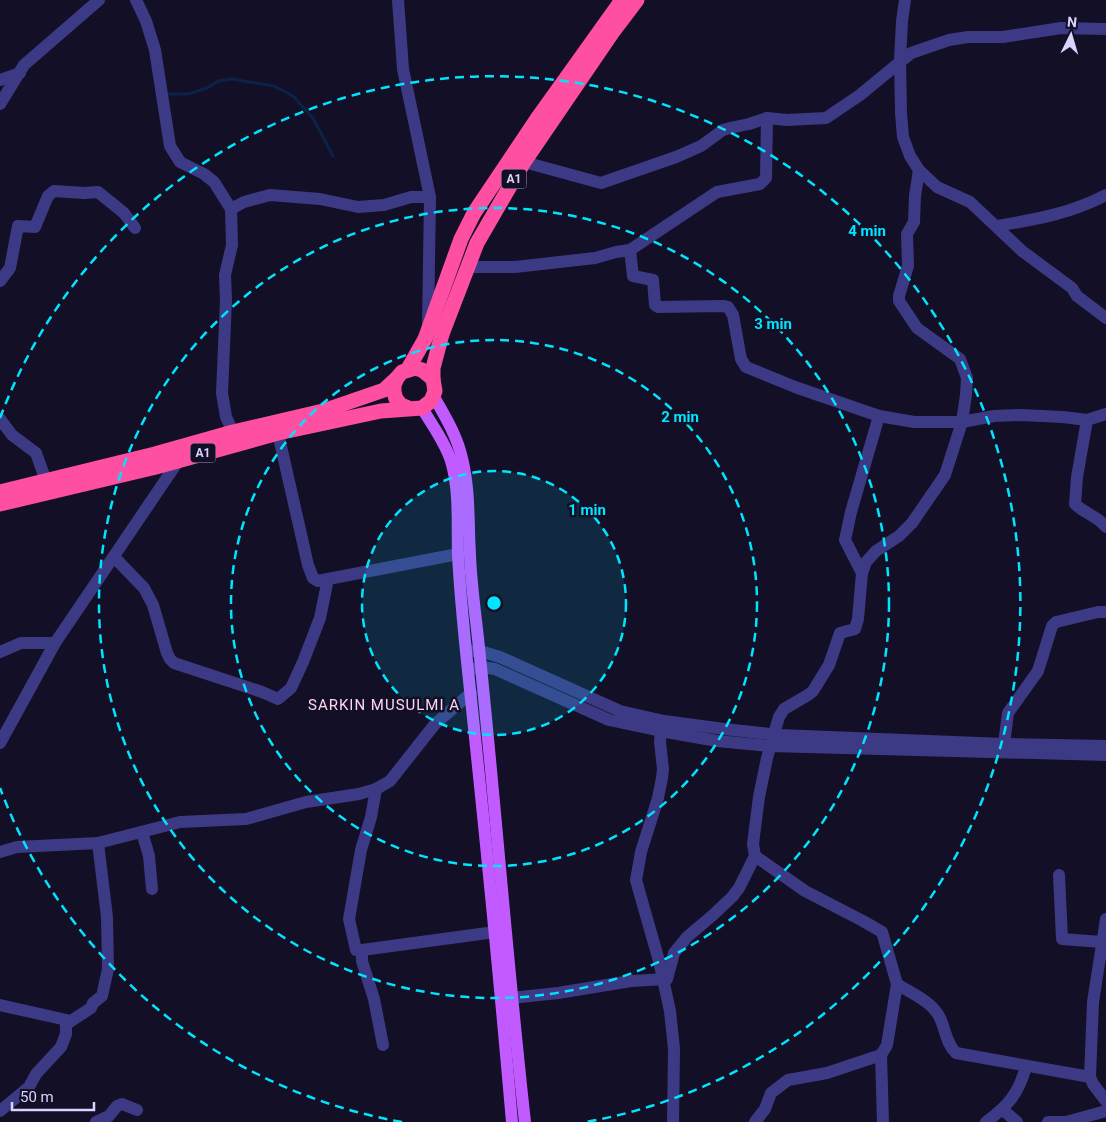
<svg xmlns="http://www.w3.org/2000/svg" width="1106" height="1122" viewBox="0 0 1106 1122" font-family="Roboto,sans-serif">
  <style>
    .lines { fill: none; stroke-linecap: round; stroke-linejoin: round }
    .stream { stroke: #0c2248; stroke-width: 3 }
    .minor { stroke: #3d3a85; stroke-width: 12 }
    .major { stroke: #c25bff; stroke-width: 12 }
    .highway { stroke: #ff4fa3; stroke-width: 15 }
    .ring { fill: none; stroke: #00e5ff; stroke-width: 2.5; stroke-dasharray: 9 6 }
    .labels { text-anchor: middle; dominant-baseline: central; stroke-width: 5; stroke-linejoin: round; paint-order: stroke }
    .shield { fill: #130f26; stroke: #9e99be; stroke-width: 1 }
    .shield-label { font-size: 12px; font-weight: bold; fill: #d9d4ff }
    .neighbourhood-label { font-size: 15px; letter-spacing: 1px; fill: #ffd6f0; stroke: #130f26 }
    .centre { fill: #00e5ff; stroke: #130f26; stroke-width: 2.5 }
    .ring-label { font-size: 15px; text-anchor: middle; font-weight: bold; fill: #00e5ff; stroke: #130f26; stroke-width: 5; stroke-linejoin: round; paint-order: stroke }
  </style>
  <rect width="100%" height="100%" fill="#130f26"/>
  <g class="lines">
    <!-- stream -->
    <polyline class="stream" points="165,94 188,94 207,88 218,81 232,79 274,86 293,96 313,118 333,156"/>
    <!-- minor -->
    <g class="minor">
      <polyline points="136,0 146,21 155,50 170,146 180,162 204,174 214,182 231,209 232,245 225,275 226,300 222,393 226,417 233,432"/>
      <polyline points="398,0 403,69 430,197 428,326"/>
      <polyline points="905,0 902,21 900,60 901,113 903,137 910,156 919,170 937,187 970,202 1022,251 1072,288 1077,296 1106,318"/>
      <polyline points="0,80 20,73"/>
      <polyline points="0,104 24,65 99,0"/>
      <polyline points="524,162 601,183 676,157 701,146 723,130 730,128 749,124 767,118 787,120 826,118 860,95 911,53 949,40 968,37 1003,37 1061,28 1106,29"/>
      <polyline points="231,209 244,202 270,195 320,199 358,207 384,205 411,197 430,197"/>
      <path d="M997,226C1037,219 1069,214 1106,195"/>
      <polyline points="630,250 633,276 653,280 655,305 658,307 723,306 728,307 733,315 741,359 746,367 795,387 879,416 914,422 962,422 994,416 1021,415 1063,417 1087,420 1106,414"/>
      <polyline points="467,267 515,267 595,258 616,252 630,250 717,192 760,184 766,178 767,118"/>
      <polyline points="0,281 10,268 18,226 35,227 48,196 54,191 84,193 98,192 124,213 135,228"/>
      <polyline points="0,419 12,435 36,453 46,481"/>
      <path d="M1087,420L1077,477L1075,504C1085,514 1098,516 1106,527"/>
      <polyline points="278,433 308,565 313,578 318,581 328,579 458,554"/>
      <polyline points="114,557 144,588 153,605 167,653 170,659 174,663 262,692 278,699 291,688 303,662 320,618 328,579"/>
      <polyline points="862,573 845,540 851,512 879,416"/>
      <polyline points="471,651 480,651 500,657 620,711 664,721 724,729 779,735 1004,744 1106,746"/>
      <polyline points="0,652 21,643 55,643"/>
      <polyline points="468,670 482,667 495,669 609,720 661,731 717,741 770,746 1106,755"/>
      <polyline points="661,731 660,742 663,769 662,778 658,798 641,852 636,880 659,961 670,1011 674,1049 673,1122"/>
      <polyline points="0,743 55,643 179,460"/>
      <polyline points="1004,744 1008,713 1038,671 1052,626 1056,622 1098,612 1106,612"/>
      <polyline points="142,832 149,856 152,889"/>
      <polyline points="0,852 17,847 98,843 180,822 246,819 306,802 359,794 376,789 390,781 435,724 471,693"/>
      <polyline points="755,856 805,891 863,921 882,932 897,984 887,1045 881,1055 883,1122"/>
      <polyline points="1059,875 1062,939 1102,942"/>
      <polyline points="1106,919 1093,1002 1090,1077 1093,1084 1106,1101"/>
      <polyline points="362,950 356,950 349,919 361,850 371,817 376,789"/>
      <path d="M897,984C911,993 933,1002 940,1018C946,1031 946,1043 956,1053L1090,1077"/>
      <polyline points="511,998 558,993 631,981 667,979 674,953 687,937 713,915 732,897 739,888 755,856 753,844 759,797 767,758 779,717 784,709 808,695 813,691 829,665 840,633 855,629 858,619 862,573 866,562 876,551 899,536 912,523 945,475 962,422 966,395 967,378 960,359 917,328 899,301 899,296 908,266 907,234 914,222 915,196 919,170"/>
      <polyline points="0,1005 71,1021 66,1025 66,1034 61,1047 36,1074 29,1087 0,1111"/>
      <polyline points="71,1021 91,1008 93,1003 102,996 108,969 107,917 98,843"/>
      <polyline points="383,1045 374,999 362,961 362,950 495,932"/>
      <polyline points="1003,1110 1017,1122"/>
      <polyline points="96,1122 109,1116 117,1106 122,1104 137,1110"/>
      <polyline points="755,1122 765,1109 771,1093 788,1080 827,1073 881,1055"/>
      <path d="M986,1122C1009,1105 1018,1094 1026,1067"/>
      <polyline points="1048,1122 1063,1122"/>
      <polyline points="1066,1122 1106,1111"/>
    </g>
    <!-- major -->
    <g class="major">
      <path d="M434,397C445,416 457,436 462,458C470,491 468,522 470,555C471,583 475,611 478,638C495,799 507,961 525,1122"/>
      <path d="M422,408C432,425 445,442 451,461C460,491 457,524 458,555C460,593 464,633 468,671C484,821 499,972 512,1122"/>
    </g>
    <!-- highway -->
    <g class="highway">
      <polyline points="408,369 425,339 461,239 474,213 539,116 622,0"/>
      <polyline points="433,379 433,368 442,334 477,243 524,162 612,33 637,0"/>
      <polyline points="0,492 155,454 233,432 323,411 384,390 397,378"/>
      <polyline points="0,504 156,467 278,433 381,411 422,408 431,401 435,391 433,379 422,370 415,368 402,372 397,378 394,385 394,392 396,399 401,405 408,408"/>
    </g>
  </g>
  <!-- distance rings -->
  <circle cx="494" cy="603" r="132" fill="#00e5ff" fill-opacity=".12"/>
  <g class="ring">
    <circle cx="494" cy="603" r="132"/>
    <circle cx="494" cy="603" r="263"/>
    <circle cx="494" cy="603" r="395"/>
    <path d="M402 1122A527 527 0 0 1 0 788M0 418A527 527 0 1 1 586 1122"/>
  </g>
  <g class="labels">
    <!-- shield labels -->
    <g class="shield">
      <rect x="501.5" y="169.5" width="25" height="19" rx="4"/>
      <rect x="190.5" y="443.5" width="25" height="19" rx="4"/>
    </g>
    <g class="shield-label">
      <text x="514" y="179">A1</text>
      <text x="203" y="453">A1</text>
    </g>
    <!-- neighbourhood labels -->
    <g class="neighbourhood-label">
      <text x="384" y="705">SARKIN MUSULMI A</text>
    </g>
  </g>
  <circle cx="494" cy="603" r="8" class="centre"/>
  <g class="ring-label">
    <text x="867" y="236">4 min</text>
    <text x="773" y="329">3 min</text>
    <text x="680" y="422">2 min</text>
    <text x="587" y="515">1 min</text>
  </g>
  <!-- north arrow -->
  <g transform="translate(1071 35) rotate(5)" stroke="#130f26" stroke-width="4" paint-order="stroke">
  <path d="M0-4L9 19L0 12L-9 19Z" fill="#d9d4ff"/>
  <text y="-8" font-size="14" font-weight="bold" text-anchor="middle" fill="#d9d4ff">N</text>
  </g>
  <!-- scale -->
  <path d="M12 1102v8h82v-8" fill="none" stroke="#d9d4ff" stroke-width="2.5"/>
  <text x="20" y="1102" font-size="15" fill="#d9d4ff" stroke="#130f26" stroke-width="4" paint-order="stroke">50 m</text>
</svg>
